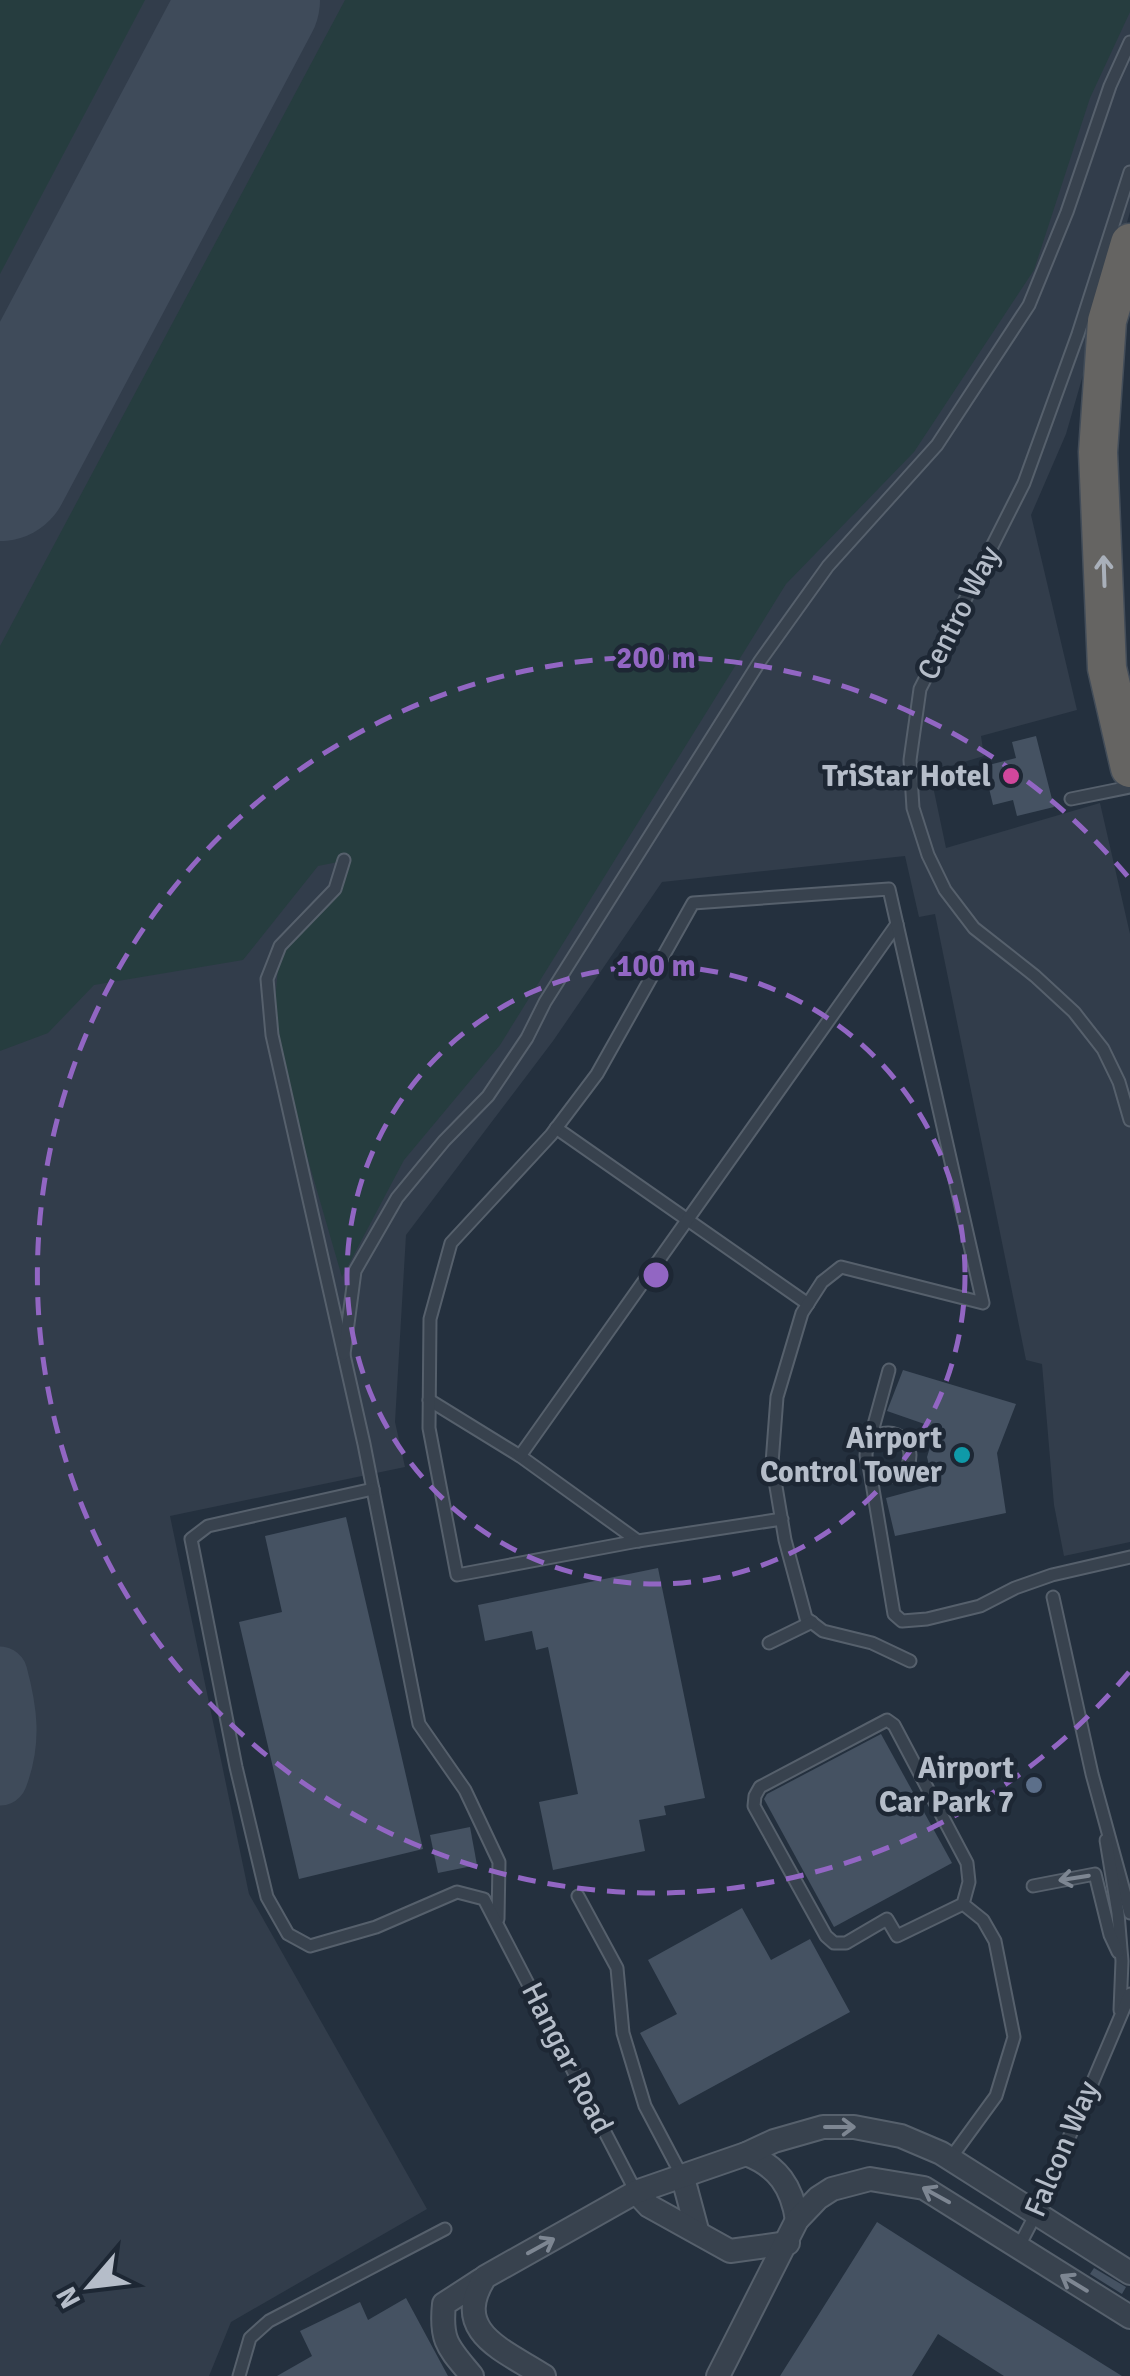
<svg xmlns="http://www.w3.org/2000/svg" width="1130" height="2376" viewBox="0 0 1130 2376" font-family="Signika,sans-serif">
  <style>
    .airport { fill: #323d4b }
    .green { fill: #263d3f }
    .lines { fill: none; stroke-linecap: round; stroke-linejoin: round }
    .taxiway { stroke: #3f4b5a; stroke-width: 55 }
    .runway { stroke: #3f4b5a; stroke-width: 140 }
    .building { fill: #455262 }
    .service-casing { stroke: #56606c; stroke-width: 15 }
    .minor-casing { stroke: #56606c; stroke-width: 26 }
    .trunk-casing { stroke: #434d59; stroke-width: 41 }
    .service { stroke: #38424e; stroke-width: 11 }
    .minor { stroke: #38424e; stroke-width: 22 }
    .trunk { stroke: #656462; stroke-width: 38 }
    .oneway { stroke: #a9b0ba }
    .oneway2 { stroke: #7d8692 }
    .ring { fill: none; stroke: #9266c3; stroke-width: 5; stroke-dasharray: 18 12 }
    .hotel-dot { fill: #d1479c; stroke: #1d2734; stroke-width: 4 }
    .culture-dot { fill: #0f9aa8; stroke: #1d2734; stroke-width: 4 }
    .service-dot { fill: #5c6f8a; stroke: #1d2734; stroke-width: 4 }
    .labels { text-anchor: middle; dominant-baseline: central; stroke-width: 9; stroke-linejoin: round; paint-order: stroke }
    .street-label { font-size: 30px; fill: #b5bdc9; stroke: #1d2734 }
    .poi-label { font-size: 30px; font-weight: bold; fill: #b5bdc9; stroke: #1d2734; text-anchor: end }
    .centre { fill: #9266c3; stroke: #1d2734; stroke-width: 5 }
    .ring-label { font-size: 30px; text-anchor: middle; font-weight: bold; fill: #9266c3; stroke: #1d2734; stroke-width: 9; stroke-linejoin: round; paint-order: stroke }
  </style>
  <rect width="100%" height="100%" fill="#24303e"/>
  <!-- airport -->
  <polygon class="airport" points="0,0 1130,0 1130,212 1066,434 1031,515 1077,710 981,736 984,756 930,772 946,848 1100,803 1130,934 1130,1542 1064,1556 1054,1505 1042,1364 1026,1360 935,914 919,917 905,856 662,882 553,1041 406,1235 395,1422 405,1467 170,1516 249,1894 427,2209 231,2322 209,2376 0,2376"/>
  <!-- green -->
  <g class="green">
    <polygon points="0,0 145,0 0,274"/>
    <polygon points="345,0 1130,0 1130,12 1090,98 1034,270 914,452 786,584 500,1045 404,1160 342,1277 272,1035 280,946 335,889 343,861 318,866 243,960 94,985 48,1033 0,1051 0,646"/>
  </g>
  <g class="lines">
    <!-- taxiway -->
    <path class="taxiway" d="M0,1674C10,1711 14,1742 0,1778"/>
    <!-- runway -->
    <polyline class="runway" points="0,471 250,0"/>
  </g>
  <!-- building -->
  <g class="building">
    <polygon points="1036,736 1054,807 1017,816 1013,800 993,805 988,784 977,787 973,769 1016,758 1012,742"/>
    <polygon points="903,1370 1016,1404 997,1453 1006,1513 895,1536 886,1498 934,1485 927,1457 936,1428 887,1411"/>
    <polygon points="346,1517 423,1849 299,1879 239,1622 282,1612 265,1536"/>
    <polygon points="658,1568 705,1798 664,1806 666,1815 639,1820 645,1851 553,1870 539,1802 578,1794 548,1647 536,1650 532,1631 485,1641 478,1605"/>
    <polygon points="881,1734 952,1863 834,1927 764,1799 767,1794"/>
    <polygon points="470,1827 477,1865 438,1873 430,1835"/>
    <polygon points="742,1908 771,1960 810,1939 850,2012 679,2105 640,2033 677,2014 648,1960"/>
    <polygon points="877,2222 971,2282 1122,2376 1004,2376 938,2334 912,2376 780,2376"/>
    <polygon points="1094,2268 1126,2287 1122,2294 1090,2274"/>
    <polygon points="406,2298 448,2376 277,2376 312,2356 300,2331 360,2302 368,2320"/>
  </g>
  <g class="lines">
    <defs>
      <g id="service">
        <polyline points="1130,172 1078,334 1024,483 920,689 910,760 913,808 928,855 945,890 974,928 1035,976 1074,1012 1103,1049 1119,1082 1130,1120"/>
        <polyline points="1071,799 1130,787"/>
        <polyline points="344,860 335,889 280,946 267,979 272,1035 364,1444 419,1724 465,1790 499,1862 498,1919"/>
        <polyline points="556,1128 808,1304"/>
        <polyline points="344,1354 355,1271 397,1198 444,1141 488,1096 527,1038 545,1002 760,661 828,566 937,445 1029,305 1067,212 1110,86 1130,42"/>
        <polyline points="429,1400 520,1456 638,1541"/>
        <circle cx="888" cy="1455" r="22"/>
        <polyline points="869,1443 889,1370"/>
        <polyline points="520,1456 897,924"/>
        <polyline points="869,1465 894,1614 902,1621 927,1619 980,1606 1015,1588 1052,1575 1130,1557"/>
        <polyline points="373,1489 208,1526 191,1539 236,1767 267,1897 288,1934 310,1946 376,1927 457,1892 484,1899 636,2192"/>
        <polyline points="782,1519 638,1541 457,1575 429,1428 430,1319 451,1243 551,1135 597,1074 693,903 889,889 983,1303 841,1267 822,1282 802,1313 777,1397 772,1463 785,1540 806,1618 823,1631 872,1643 910,1661"/>
        <polyline points="1053,1597 1092,1774 1130,1913"/>
        <polyline points="769,1643 812,1622"/>
        <polyline points="1106,1840 1118,1913 1122,1961 1120,2010"/>
        <polyline points="1033,1886 1095,1874 1110,1935 1118,1952"/>
        <polyline points="578,1896 617,1968 623,2033 645,2106 683,2178"/>
        <polyline points="950,2159 996,2096 1014,2037 995,1941 983,1920 963,1904 897,1936 887,1919 846,1943 834,1943 826,1936 754,1806 755,1796 760,1787 887,1720 894,1725 967,1863 969,1882 963,1904"/>
        <polyline points="1018,2248 1040,2206 1130,1994"/>
        <polyline points="239,2376 250,2338 269,2321 445,2229"/>
      </g>
      <g id="minor">
        <path d="M746,2154C778,2166 792,2187 797,2220"/>
        <polyline points="683,2178 697,2230"/>
        <polyline points="636,2192 649,2206 730,2251 788,2243"/>
        <path d="M472,2376C449,2348 440,2342 444,2304L481,2280"/>
        <path d="M544,2376C504,2350 450,2332 485,2277L636,2192L746,2154L774,2141L823,2127H854L901,2136L941,2153L1130,2273"/>
        <polyline points="718,2376 797,2220 818,2198 832,2189 870,2179 924,2188 1130,2317"/>
      </g>
      <polyline id="trunk" points="1130,243 1107,321 1098,452 1107,668 1130,768"/>
    </defs>
    <!-- service casing -->
    <use href="#service" class="service-casing"/>
    <!-- minor casing -->
    <use href="#minor" class="minor-casing"/>
    <!-- trunk casing -->
    <use href="#trunk" class="trunk-casing"/>
    <!-- service -->
    <use href="#service" class="service"/>
    <!-- minor -->
    <use href="#minor" class="minor"/>
    <!-- trunk -->
    <use href="#trunk" class="trunk"/>
  </g>
  <!-- one-way arrows -->
  <defs><path id="oneway-shaft" d="M-6 0H5M1.5-3L5.5 0L1.5 3" fill="none" stroke-width="1.6" stroke-linecap="round" stroke-linejoin="round" transform="scale(2.5)"/></defs>
  <use class="oneway" href="#oneway-shaft" transform="translate(1104 571) rotate(-92)"/>
  <g class="oneway2">
    <use href="#oneway-shaft" transform="translate(1074 1878) rotate(171)"/>
    <use href="#oneway-shaft" transform="translate(840 2127)"/>
    <use href="#oneway-shaft" transform="translate(936 2195) rotate(-151)"/>
    <use href="#oneway-shaft" transform="translate(541 2246) rotate(-29)"/>
    <use href="#oneway-shaft" transform="translate(1074 2283) rotate(-149)"/>
  </g>
  <!-- distance rings -->
  <g class="ring">
    <circle cx="656" cy="1275" r="309"/>
    <path d="M1129 1672A618 618 0 1 1 1129 878"/>
  </g>
  <!-- markers -->
  <circle class="hotel-dot" cx="1011" cy="776" r="10"/>
  <circle class="culture-dot" cx="962" cy="1455" r="10"/>
  <circle class="service-dot" cx="1034" cy="1785" r="10"/>
  <g class="labels">
    <!-- street labels -->
    <g class="street-label">
      <text transform="translate(959 613) rotate(-63)">Centro Way</text>
      <text transform="translate(567 2058) rotate(63)">Hangar Road</text>
      <text transform="translate(1062 2149) rotate(-67)">Falcon Way</text>
    </g>
    <!-- poi labels -->
    <g class="poi-label">
      <text x="991" y="776">TriStar Hotel</text>
      <text x="942" y="1438">Airport<tspan x="942" dy="34">Control Tower</tspan></text>
      <text x="1014" y="1768">Airport<tspan x="1014" dy="34">Car Park 7</tspan></text>
    </g>
  </g>
  <circle cx="656" cy="1275" r="15" class="centre"/>
  <g class="ring-label">
    <text x="656" y="668">200 m</text>
    <text x="656" y="976">100 m</text>
  </g>
  <!-- north arrow -->
  <g transform="translate(90 2286) rotate(242)" stroke="#1d2734" stroke-width="8" paint-order="stroke">
  <path d="M0-8L18 38L0 25L-18 38Z" fill="#b5bdc9"/>
  <text y="-15" font-size="28" font-weight="bold" text-anchor="middle" fill="#b5bdc9">N</text>
  </g>
</svg>
